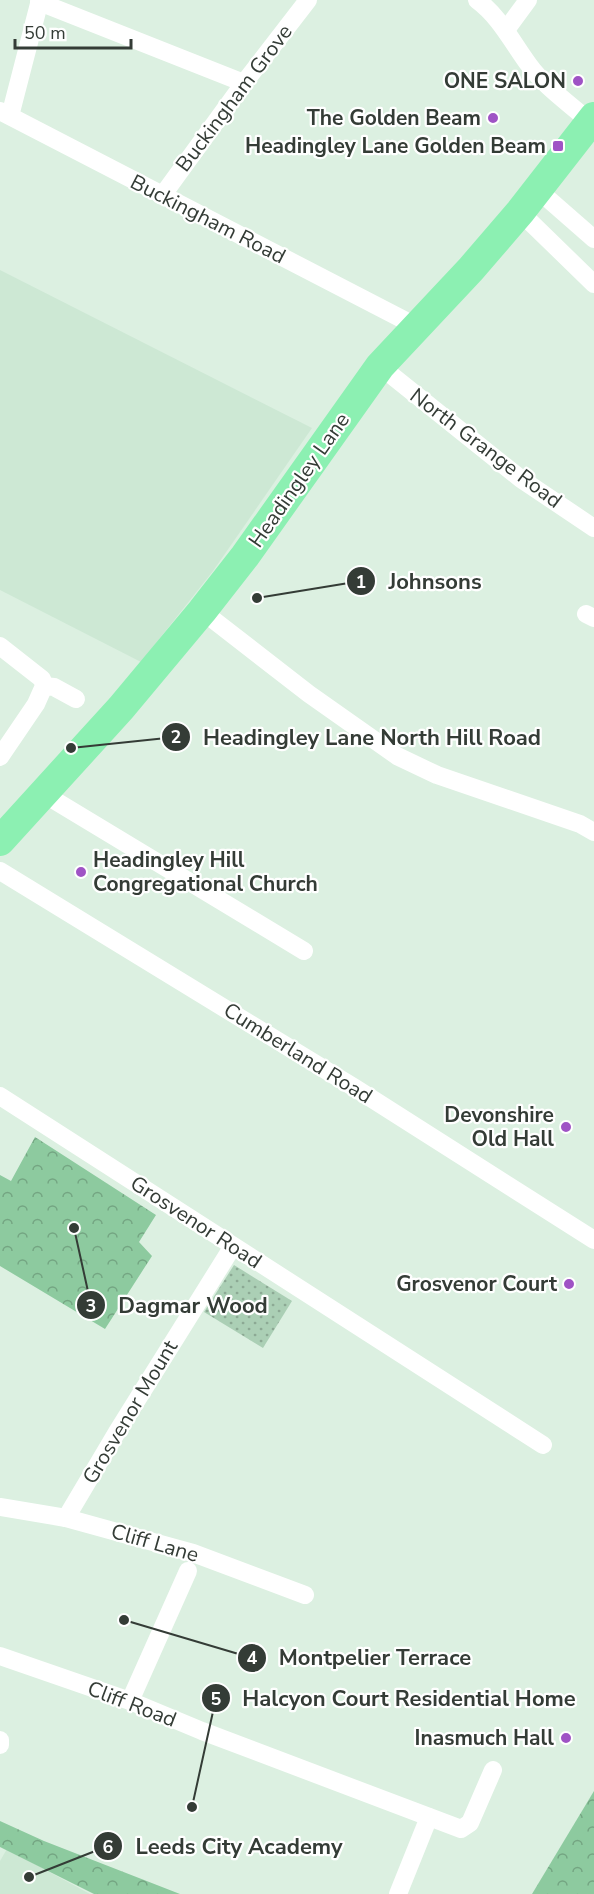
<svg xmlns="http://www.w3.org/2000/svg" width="594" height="1894" viewBox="0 0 594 1894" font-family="'Nunito Sans',sans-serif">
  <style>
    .built { fill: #cde8d4 }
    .forest { fill: url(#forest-crowns) }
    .garden { fill: url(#garden-dots) }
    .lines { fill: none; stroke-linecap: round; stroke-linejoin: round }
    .minor { stroke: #fff; stroke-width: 18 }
    .trunk { stroke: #8cf0b2; stroke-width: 30 }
    .poi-dot { fill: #9f53c5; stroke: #fff; stroke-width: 2 }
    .labels { text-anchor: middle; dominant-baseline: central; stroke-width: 4.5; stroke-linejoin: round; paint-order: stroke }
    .poi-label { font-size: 21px; font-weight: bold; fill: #343c36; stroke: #fff; text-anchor: end }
    .street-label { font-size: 21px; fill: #343c36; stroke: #fff }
    .leader { fill: none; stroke: #343c36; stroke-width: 2 }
    .callout-dot { fill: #343c36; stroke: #fff; stroke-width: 2 }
    .mark-label { font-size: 18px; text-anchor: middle; font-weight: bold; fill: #fff }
    .callout-label { font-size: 22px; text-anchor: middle; font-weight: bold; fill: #343c36; stroke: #fff; stroke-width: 4.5; stroke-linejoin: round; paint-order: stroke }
  </style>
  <defs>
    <pattern id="forest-crowns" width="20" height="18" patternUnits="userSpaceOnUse" patternTransform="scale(1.5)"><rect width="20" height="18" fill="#8dca9f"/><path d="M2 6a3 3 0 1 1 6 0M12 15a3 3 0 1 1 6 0" fill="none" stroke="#74a582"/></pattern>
    <pattern id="garden-dots" width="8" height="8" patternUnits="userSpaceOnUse" patternTransform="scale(1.5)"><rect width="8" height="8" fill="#abcfb5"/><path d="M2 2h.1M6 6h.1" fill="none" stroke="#8ca994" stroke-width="1.8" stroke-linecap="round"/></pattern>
  </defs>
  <rect width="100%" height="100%" fill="#dcf0e1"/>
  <!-- built -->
  <g class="built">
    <polygon points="0,270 312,428 213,571 141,662 0,590"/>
    <polygon points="7,1849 90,1894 0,1894 0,1861"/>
  </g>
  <!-- forest -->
  <g class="forest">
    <polygon points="35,1137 156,1215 139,1242 152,1256 105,1329 0,1266 0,1175 11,1181"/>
    <polygon points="594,1791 594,1894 532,1894"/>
    <polygon points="0,1821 44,1841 180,1894 94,1894 0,1847"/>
  </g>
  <!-- garden -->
  <polygon class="garden" points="234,1265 292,1301 263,1348 204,1312"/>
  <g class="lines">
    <!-- minor -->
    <g class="minor">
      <path d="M477,0C500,17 512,42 529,65C545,87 570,104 590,122"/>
      <polyline points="39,2 244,83"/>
      <polyline points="506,30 528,0"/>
      <polyline points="0,111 404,320 415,329"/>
      <polyline points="10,116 40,0"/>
      <polyline points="538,190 594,239"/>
      <polyline points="162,196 244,83 308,0"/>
      <polyline points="520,212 594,284"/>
      <polyline points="380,366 521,479 594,528"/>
      <polyline points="202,611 309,694 397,756 437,775 580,824 594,832"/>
      <polyline points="586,614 594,618"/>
      <polyline points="0,646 42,679 44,686 36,704 0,757"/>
      <polyline points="44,686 54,687 76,699"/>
      <polyline points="44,794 304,951"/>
      <polyline points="0,871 355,1088 594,1240"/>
      <polyline points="0,1096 543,1445"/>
      <polyline points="0,1507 66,1518 193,1553 305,1595"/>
      <polyline points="66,1518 117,1432 233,1246"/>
      <polyline points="0,1656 130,1701 202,1731 461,1829 470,1823 493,1770"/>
      <polyline points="130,1701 188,1571"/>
      <polyline points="0,1740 0,1745"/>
      <polyline points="398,1894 429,1817"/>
    </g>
    <!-- trunk -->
    <polyline class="trunk" points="0,841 121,708 202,611 245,556 380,366 471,269 520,212 594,117"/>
  </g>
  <!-- markers -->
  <g class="poi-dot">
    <circle cx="578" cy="81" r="6"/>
    <circle cx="493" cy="118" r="6"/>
    <rect x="552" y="140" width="12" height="12" rx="3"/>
    <circle cx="81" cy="872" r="6"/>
    <circle cx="566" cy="1127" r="6"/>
    <circle cx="569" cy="1284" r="6"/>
    <circle cx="566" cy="1738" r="6"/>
  </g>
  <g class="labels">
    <!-- poi labels -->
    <g class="poi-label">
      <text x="566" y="81">ONE SALON</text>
      <text x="481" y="118">The Golden Beam</text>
      <text x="546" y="146">Headingley Lane Golden Beam</text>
      <text x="93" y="860" text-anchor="start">Headingley Hill<tspan x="93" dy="24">Congregational Church</tspan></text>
      <text x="554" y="1115">Devonshire<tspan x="554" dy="24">Old Hall</tspan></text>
      <text x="557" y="1284">Grosvenor Court</text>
      <text x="554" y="1738">Inasmuch Hall</text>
    </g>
    <!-- street labels -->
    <g class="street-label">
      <text transform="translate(234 98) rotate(-53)">Buckingham Grove</text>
      <text transform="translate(208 219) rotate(27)">Buckingham Road</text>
      <text transform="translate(486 448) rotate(37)">North Grange Road</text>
      <text transform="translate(299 480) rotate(-55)">Headingley Lane</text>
      <text transform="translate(298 1053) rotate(32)">Cumberland Road</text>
      <text transform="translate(196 1222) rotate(33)">Grosvenor Road</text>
      <text transform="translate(130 1412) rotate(-59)">Grosvenor Mount</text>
      <text transform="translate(155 1543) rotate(16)">Cliff Lane</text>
      <text transform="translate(132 1704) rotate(21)">Cliff Road</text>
    </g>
  </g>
  <!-- callouts -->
  <path class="leader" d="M257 598L361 581M71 748L176 737M74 1228L91 1305M124 1620L252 1658M192 1807L216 1698M29 1877L108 1846"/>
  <g class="callout-dot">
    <circle cx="257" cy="598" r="6"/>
    <circle cx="71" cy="748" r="6"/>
    <circle cx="74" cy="1228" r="6"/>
    <circle cx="124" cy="1620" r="6"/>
    <circle cx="192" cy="1807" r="6"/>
    <circle cx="29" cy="1877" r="6"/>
    <circle cx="361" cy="581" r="15"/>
    <circle cx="176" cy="737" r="15"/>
    <circle cx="91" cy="1305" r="15"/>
    <circle cx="252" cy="1658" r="15"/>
    <circle cx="216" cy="1698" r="15"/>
    <circle cx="108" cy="1846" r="15"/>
  </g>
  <g class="mark-label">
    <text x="361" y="588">1</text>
    <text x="176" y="743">2</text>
    <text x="91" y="1312">3</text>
    <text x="252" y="1664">4</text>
    <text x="216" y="1705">5</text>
    <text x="108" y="1853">6</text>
  </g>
  <g class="callout-label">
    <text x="435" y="589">Johnsons</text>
    <text x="372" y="745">Headingley Lane North Hill Road</text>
    <text x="193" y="1313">Dagmar Wood</text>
    <text x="375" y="1665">Montpelier Terrace</text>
    <text x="409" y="1706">Halcyon Court Residential Home</text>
    <text x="239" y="1854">Leeds City Academy</text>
  </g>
  <!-- scale -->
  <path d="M15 39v9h116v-9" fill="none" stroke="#343c36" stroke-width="3"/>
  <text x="24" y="39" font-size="18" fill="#343c36" stroke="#ffffff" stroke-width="4.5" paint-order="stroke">50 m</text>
</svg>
